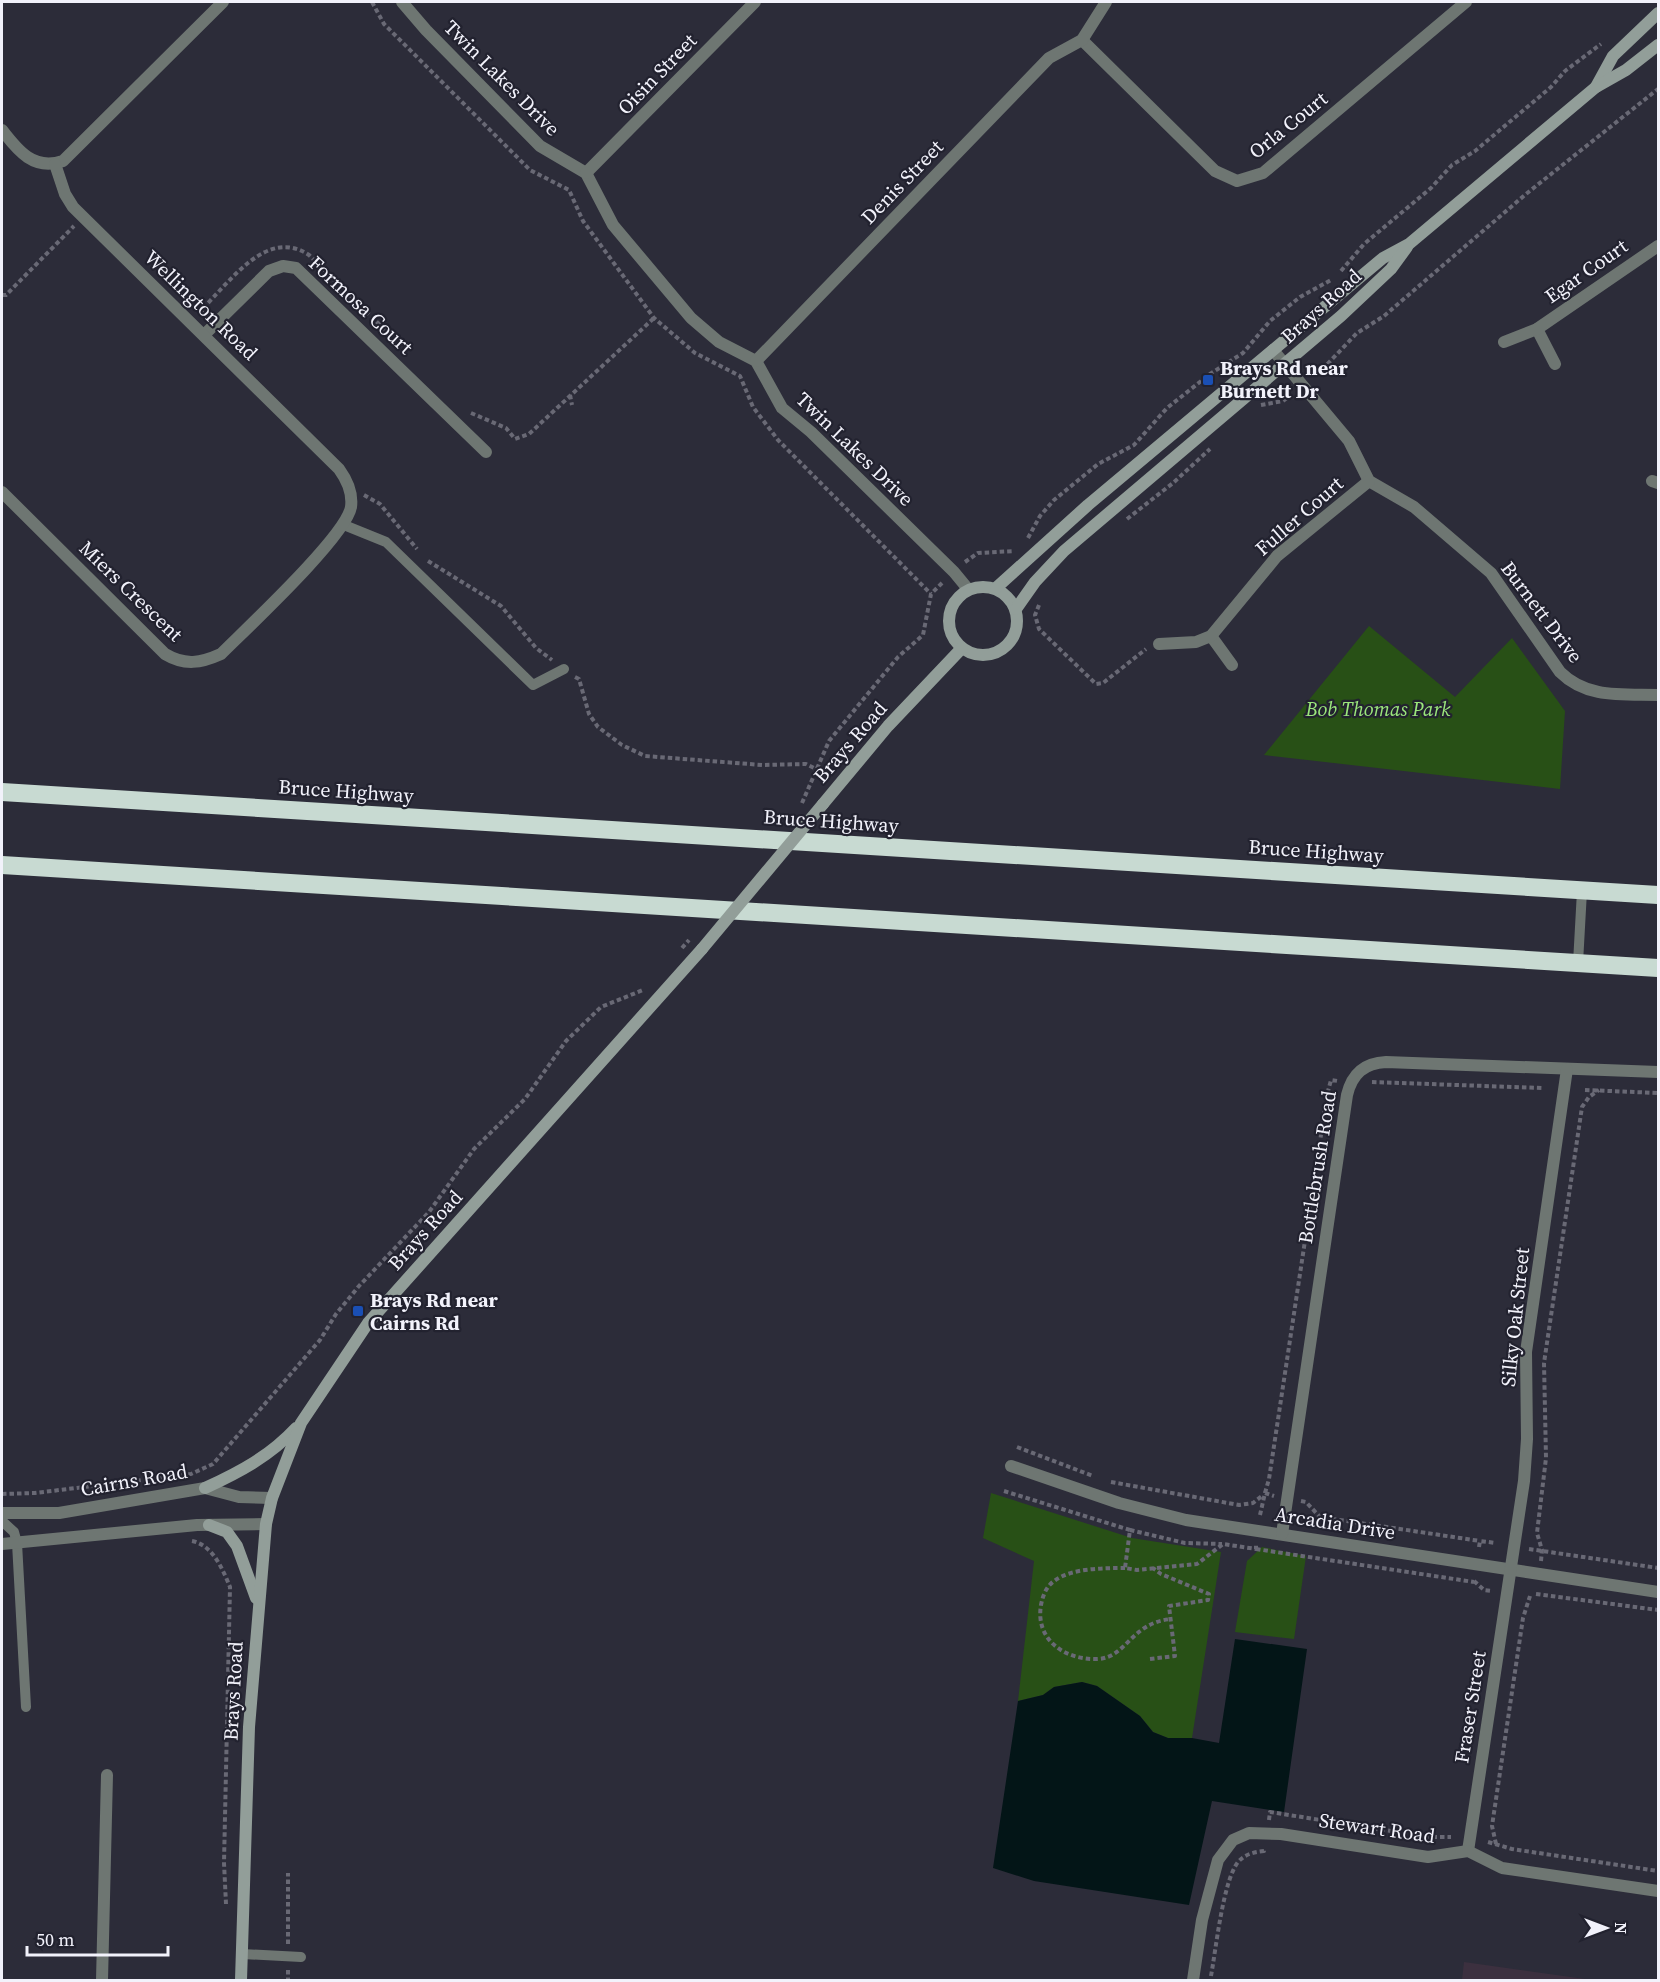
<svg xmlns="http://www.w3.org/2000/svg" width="1660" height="1982" viewBox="0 0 1660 1982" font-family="'Source Serif 4',serif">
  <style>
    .education { fill: #3c303f }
    .green { fill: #285016 }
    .water { fill: #031517 }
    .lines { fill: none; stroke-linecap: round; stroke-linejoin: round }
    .path { stroke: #696975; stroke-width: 4; stroke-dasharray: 4.5 3; stroke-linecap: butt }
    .lane { stroke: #6e7672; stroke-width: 10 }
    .street { stroke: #6e7672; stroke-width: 12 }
    .secondary { stroke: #929e99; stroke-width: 12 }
    .highway { stroke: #c8dad2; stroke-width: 18 }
    .path-bridge { stroke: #696975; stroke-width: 4; stroke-dasharray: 4.5 3; stroke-linecap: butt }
    .secondary-bridge { stroke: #929e99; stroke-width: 12 }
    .transit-dot { fill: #1a4fb4; stroke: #22222f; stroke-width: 2 }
    .labels { text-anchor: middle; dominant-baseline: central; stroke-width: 4.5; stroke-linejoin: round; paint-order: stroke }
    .street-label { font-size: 20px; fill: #f2f2fb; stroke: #22222f }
    .poi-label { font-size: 20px; font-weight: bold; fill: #f2f2fb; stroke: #22222f; text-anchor: start }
    .park-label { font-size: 20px; font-style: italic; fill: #9be77c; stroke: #22222f }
  </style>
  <rect width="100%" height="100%" fill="#2c2c39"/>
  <!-- education -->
  <polygon class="education" points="1464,1962 1592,1980 1462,1980"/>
  <!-- green -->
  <g class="green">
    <polygon points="1369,626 1455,697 1512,638 1565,711 1560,789 1264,755"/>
    <polygon points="991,1493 1132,1538 1221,1552 1192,1738 1168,1738 1153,1732 1140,1716 1097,1686 1082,1682 1054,1687 1043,1695 1018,1701 1034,1561 983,1538"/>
    <polygon points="1262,1547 1306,1556 1294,1639 1235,1632 1247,1561"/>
  </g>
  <!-- water -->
  <polygon class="water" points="1235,1639 1307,1649 1284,1812 1212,1801 1189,1905 1034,1881 993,1868 1018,1701 1043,1695 1054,1687 1082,1682 1097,1686 1140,1716 1153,1732 1168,1738 1192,1738 1219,1743"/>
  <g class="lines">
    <!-- path -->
    <g class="path">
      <polyline points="372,2 384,24 530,170 569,190 583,221 654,318 695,353 740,376 753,407 778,440 931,594"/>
      <polyline points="1341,271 1364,244 1431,188 1452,165 1475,151 1551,87 1565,71 1601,44"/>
      <polyline points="2,295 6,295 74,226"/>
      <path d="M202,315V309C231,281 267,227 309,255L386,331"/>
      <polyline points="1317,375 1357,333 1384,316 1526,194 1658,89"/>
      <polyline points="570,395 572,405"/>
      <polyline points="1261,405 1283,401 1291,395"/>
      <polyline points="471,413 506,428 515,439 529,434 654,318"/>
      <polyline points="364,495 380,504 417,549"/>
      <polyline points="1127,519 1173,483 1210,449"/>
      <polyline points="1028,538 1040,516 1054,500 1098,464 1134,445 1167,408 1210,374 1243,353 1270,321 1300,297 1331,280"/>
      <polyline points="428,561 501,606 536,648 552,660"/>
      <polyline points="965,562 978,553 1014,551"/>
      <polyline points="1039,605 1035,615 1039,629 1096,684 1103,683 1146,649"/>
      <polyline points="575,677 579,679 589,714 598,727 622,745 645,756 762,765 806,764 816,769"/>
      <polyline points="802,803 829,741 898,657 923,635 931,594 944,581"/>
      <polyline points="1372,1082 1542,1088"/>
      <polyline points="1585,1090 1658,1093"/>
      <polyline points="1017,1447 1093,1476"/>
      <polyline points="1111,1482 1239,1505 1253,1503 1262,1496"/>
      <polyline points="1004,1491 1130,1530 1125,1568 1137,1570 1197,1564 1223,1544 1256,1549 1256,1544"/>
      <polyline points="1265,1493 1269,1479 1327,1095 1331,1080 1338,1081"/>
      <polyline points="2,1494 35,1493 191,1474 213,1464 320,1340 336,1314 359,1286 429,1212 474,1149 525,1099 566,1041 601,1007 643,990"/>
      <polyline points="1301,1501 1306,1502 1320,1517 1480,1541"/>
      <polyline points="1260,1515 1265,1493 1274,1496"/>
      <polyline points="1130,1530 1185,1543 1222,1544"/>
      <path d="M192,1541C213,1545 223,1570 230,1587L224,1863L226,1904"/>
      <polyline points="1479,1547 1480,1541 1496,1543"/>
      <polyline points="1256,1549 1474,1582"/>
      <polyline points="1529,1549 1658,1568"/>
      <polyline points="1541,1561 1542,1550 1537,1533 1546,1458 1544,1363 1582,1107 1589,1097 1599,1090"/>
      <path d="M1125,1568C1104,1568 1071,1568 1054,1581C1046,1587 1043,1595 1041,1605C1035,1640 1065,1660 1097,1659C1127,1658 1130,1623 1171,1619"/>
      <polyline points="1474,1581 1484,1590 1493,1591"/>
      <polyline points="1536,1594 1658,1610"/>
      <polyline points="1150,1659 1175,1656 1169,1606 1208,1600 1209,1594 1161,1574 1153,1568"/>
      <polyline points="1269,1820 1270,1812 1429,1837 1451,1837"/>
      <polyline points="1488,1842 1512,1849 1658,1871"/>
      <polyline points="1496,1844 1492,1826 1523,1618 1530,1596"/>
      <polyline points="288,1944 288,1873"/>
      <polyline points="288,1970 288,1980"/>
      <path d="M1211,1976C1216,1949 1223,1881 1238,1862C1245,1854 1254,1852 1264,1851V1848"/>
    </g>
    <!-- lane -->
    <g class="lane">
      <polyline points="344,525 386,542 533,685 564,669"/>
      <polyline points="1578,963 1582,891"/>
      <polyline points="2,1521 14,1532 17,1543 26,1707"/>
      <polyline points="242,1954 301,1957"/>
    </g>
    <!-- street -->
    <g class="street">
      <polyline points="402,2 426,30 540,146 586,173 613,225 691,318 719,342 756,361 782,408 811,432 954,572 968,589"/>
      <polyline points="1082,40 1215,171 1237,181 1263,173 1466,2"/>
      <path d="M2,130C18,151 34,171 63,161L223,2"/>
      <polyline points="586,173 755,2"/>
      <polyline points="1537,329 1555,364"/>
      <polyline points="204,335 269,271 283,266 296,268 486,452"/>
      <polyline points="1504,342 1537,329 1658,246"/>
      <path d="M1273,350L1349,441L1369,481L1414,507L1491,573L1560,672C1587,699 1623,694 1658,695"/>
      <polyline points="756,361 1049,58 1082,40 1106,2"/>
      <polyline points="1652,481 1658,483"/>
      <path d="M2,492L165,654C185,666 201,663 221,654C247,628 346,536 351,507C353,492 347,480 339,469L73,207L65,194L55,164"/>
      <polyline points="1211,636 1232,665"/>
      <polyline points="1159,644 1196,642 1211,636 1277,556 1369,481"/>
      <polyline points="1011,1466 1119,1503 1186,1520 1658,1592"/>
      <polyline points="2,1513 59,1513 205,1488 239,1497 272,1498"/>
      <path d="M1282,1534L1347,1095C1352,1074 1364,1063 1386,1062L1658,1072"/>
      <polyline points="2,1544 197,1525 266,1524"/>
      <polyline points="1468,1851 1524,1481 1527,1439 1526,1352 1567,1069"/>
      <polyline points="102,1980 107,1775"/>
      <polyline points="1193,1980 1202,1920 1218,1860 1233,1840 1249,1833 1281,1834 1428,1857 1468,1851 1502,1868 1658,1891"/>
    </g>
    <!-- secondary -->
    <g class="secondary">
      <polyline points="1596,87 1613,56 1658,13"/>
      <circle cx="983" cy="621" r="34"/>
      <polyline points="996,588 1088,505 1383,258 1409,244 1596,87 1626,70 1658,45"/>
      <polyline points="1016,609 1035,582 1064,551 1341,316 1391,269 1407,247"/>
      <polyline points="823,804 888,726 962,648"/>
      <path d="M205,1488C240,1472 270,1456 296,1428"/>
      <polyline points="209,1525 227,1532 237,1546 256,1598"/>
      <polyline points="241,1980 249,1727 266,1524 272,1498 301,1423 368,1323 702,949"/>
    </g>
    <!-- highway -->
    <g class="highway">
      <polyline points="2,792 1658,895"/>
      <polyline points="2,865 1658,968"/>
    </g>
    <!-- path-bridge -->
    <polyline class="path-bridge" points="682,948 689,940"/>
    <!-- secondary-bridge -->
    <polyline class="secondary-bridge" points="702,949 823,804"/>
  </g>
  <!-- markers -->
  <g class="transit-dot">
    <rect x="1202" y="374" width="12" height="12" rx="3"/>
    <rect x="352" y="1305" width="12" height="12" rx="3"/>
  </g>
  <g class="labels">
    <!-- street labels -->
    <g class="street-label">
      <text transform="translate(657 74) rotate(-46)">Oisin Street</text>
      <text transform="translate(502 78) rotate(45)">Twin Lakes Drive</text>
      <text transform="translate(1288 125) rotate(-39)">Orla Court</text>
      <text transform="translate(902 182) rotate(-46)">Denis Street</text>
      <text transform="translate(1586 271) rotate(-35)">Egar Court</text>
      <text transform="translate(201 305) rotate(44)">Wellington Road</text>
      <text transform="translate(361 305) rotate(43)">Formosa Court</text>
      <text transform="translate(1321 306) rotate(-42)">Brays Road</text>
      <text transform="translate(855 449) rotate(44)">Twin Lakes Drive</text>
      <text transform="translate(1299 516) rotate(-41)">Fuller Court</text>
      <text transform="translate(131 591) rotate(44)">Miers Crescent</text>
      <text transform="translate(1542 612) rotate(53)">Burnett Drive</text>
      <text transform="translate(850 742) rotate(-49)">Brays Road</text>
      <text transform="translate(346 791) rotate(4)">Bruce Highway</text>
      <text transform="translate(831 821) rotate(4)">Bruce Highway</text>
      <text transform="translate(1316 851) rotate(4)">Bruce Highway</text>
      <text transform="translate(1317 1167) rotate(-81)">Bottlebrush Road</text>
      <text transform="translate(425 1230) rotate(-48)">Brays Road</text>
      <text transform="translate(1515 1317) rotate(-84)">Silky Oak Street</text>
      <text transform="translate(134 1480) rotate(-10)">Cairns Road</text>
      <text transform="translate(1335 1523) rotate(9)">Arcadia Drive</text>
      <text transform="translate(233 1691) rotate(-87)">Brays Road</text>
      <text transform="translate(1470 1707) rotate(-81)">Fraser Street</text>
      <text transform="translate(1377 1828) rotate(8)">Stewart Road</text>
    </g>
    <!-- poi labels -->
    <g class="poi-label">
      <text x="1220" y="368">Brays Rd near<tspan x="1220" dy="23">Burnett Dr</tspan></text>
      <text x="370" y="1300">Brays Rd near<tspan x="370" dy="23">Cairns Rd</tspan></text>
    </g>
    <!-- park labels -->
    <g class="park-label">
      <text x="1378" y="709">Bob Thomas Park</text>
    </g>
  </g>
  <!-- border -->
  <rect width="1660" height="1982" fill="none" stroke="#f2f2fb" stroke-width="6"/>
  <!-- north arrow -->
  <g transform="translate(1606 1928) rotate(90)" stroke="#22222f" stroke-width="4.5" paint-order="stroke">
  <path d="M0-4.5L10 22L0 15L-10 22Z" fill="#f2f2fb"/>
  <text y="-9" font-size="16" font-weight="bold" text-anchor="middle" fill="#f2f2fb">N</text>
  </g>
  <!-- scale -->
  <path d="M27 1946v9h141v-9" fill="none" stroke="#f2f2fb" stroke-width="3"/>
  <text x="36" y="1946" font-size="18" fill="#f2f2fb" stroke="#22222f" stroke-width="4.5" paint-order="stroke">50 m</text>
</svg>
